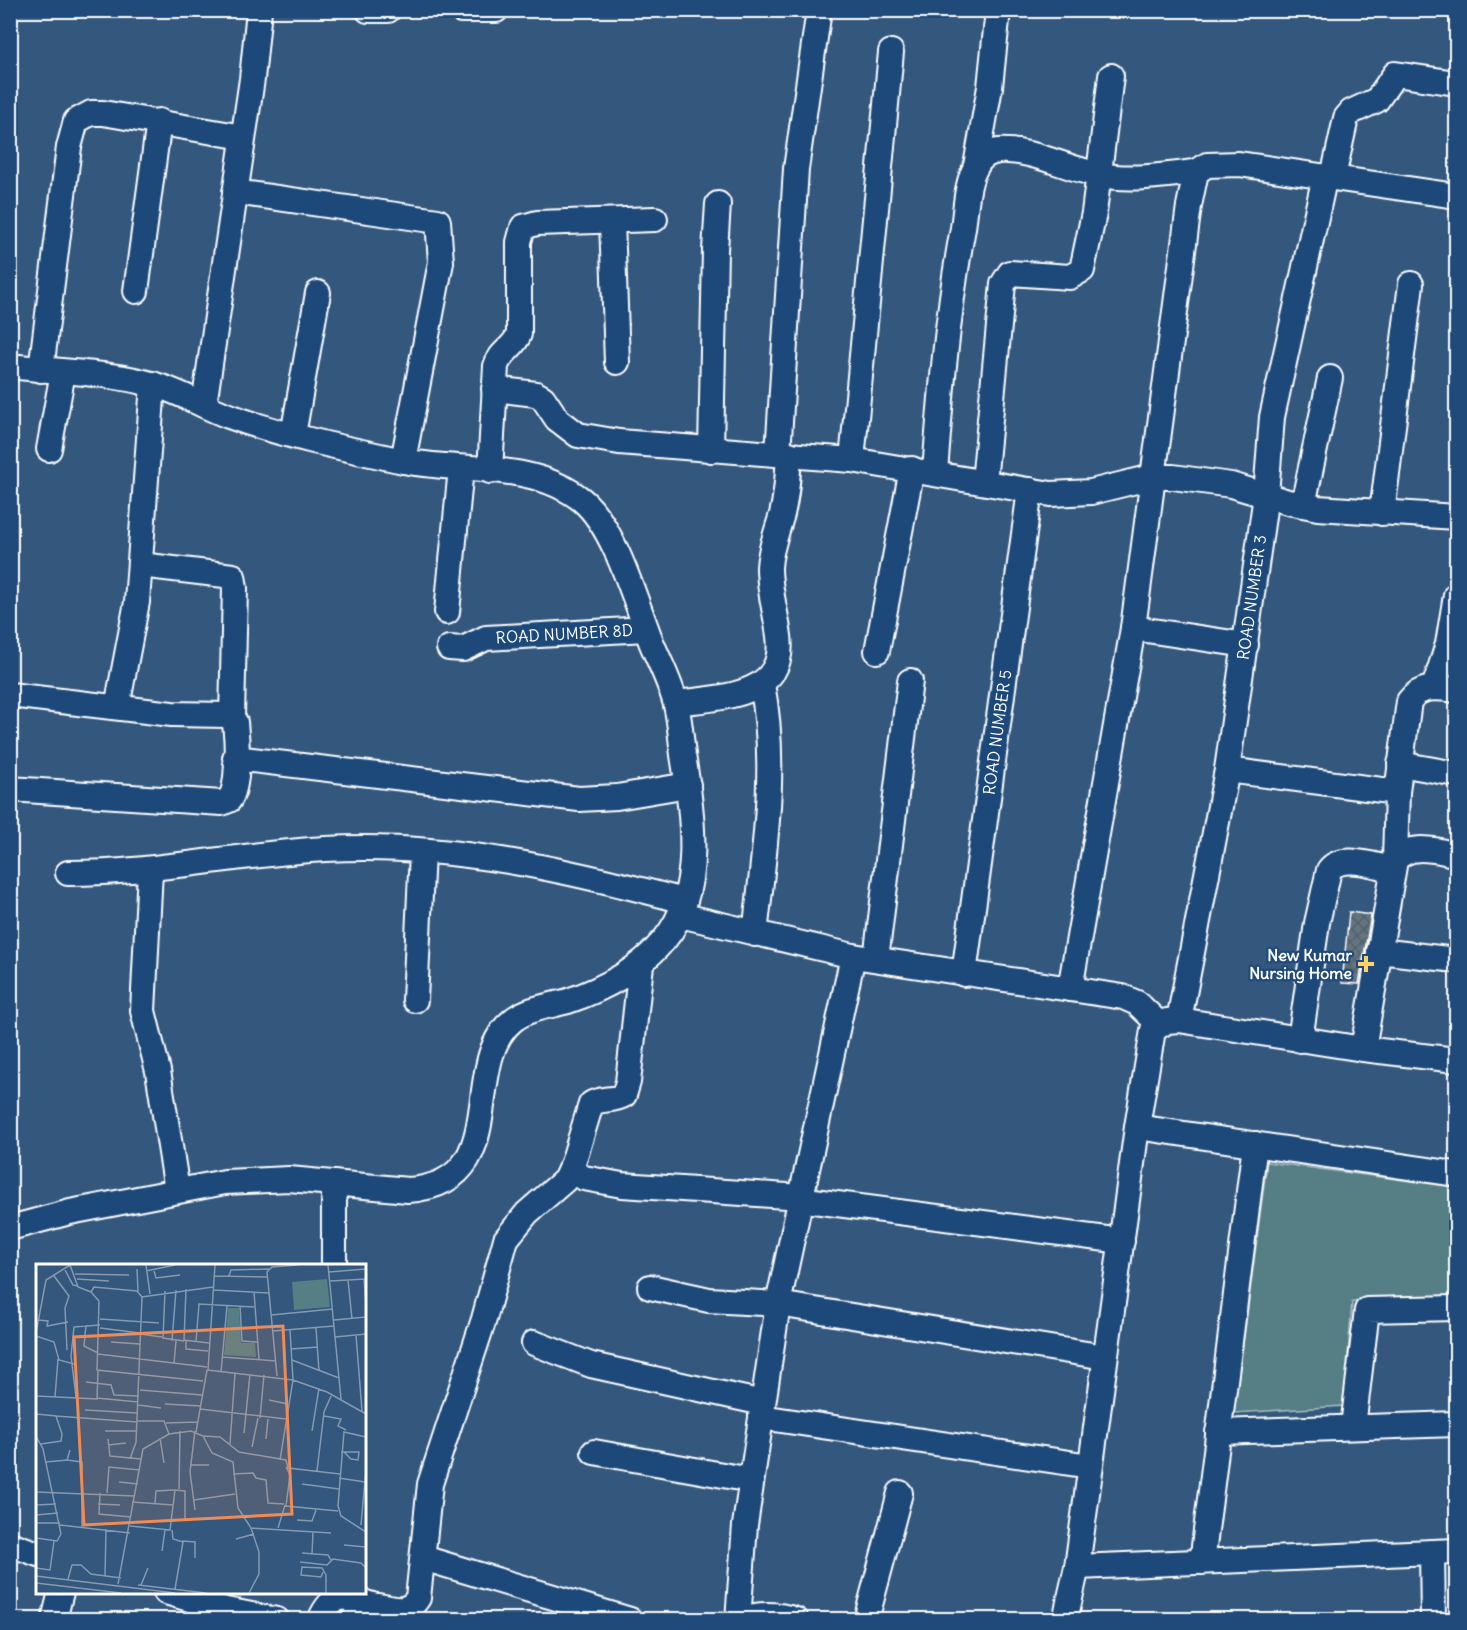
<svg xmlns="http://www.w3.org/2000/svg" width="1467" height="1630" viewBox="0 0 1467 1630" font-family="Delius,sans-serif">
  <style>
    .park { fill: #557e85; stroke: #aabec2; stroke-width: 1.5 }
    .building { fill: url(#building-cross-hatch); stroke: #fff; stroke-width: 1.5 }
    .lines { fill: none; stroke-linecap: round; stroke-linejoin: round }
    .minor-casing { stroke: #fff; stroke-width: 28 }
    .minor { stroke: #1f4a7a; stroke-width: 24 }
    .poi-dot { fill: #ffd166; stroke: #1f4a7a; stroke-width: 2 }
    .labels { text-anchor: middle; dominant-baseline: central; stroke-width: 4.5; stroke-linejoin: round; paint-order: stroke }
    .street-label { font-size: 16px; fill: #fff; stroke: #1f4a7a }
    .poi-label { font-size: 16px; font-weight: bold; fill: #fff; stroke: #1f4a7a; text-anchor: end }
    .inset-road { fill: none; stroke: #859ab1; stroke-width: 1.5 }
    .view { fill: #ef8b55; fill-opacity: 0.15; stroke: #ef8b55; stroke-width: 3 }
    .inset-edge { fill: none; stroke: #fff; stroke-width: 3 }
  </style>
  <defs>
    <pattern id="building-cross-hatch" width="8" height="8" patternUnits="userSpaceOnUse" patternTransform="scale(1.5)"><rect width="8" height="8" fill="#627583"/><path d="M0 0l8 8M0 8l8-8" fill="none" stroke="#565e65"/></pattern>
  </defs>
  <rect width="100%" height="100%" fill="#33577d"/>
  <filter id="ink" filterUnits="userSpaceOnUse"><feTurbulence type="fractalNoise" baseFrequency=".0167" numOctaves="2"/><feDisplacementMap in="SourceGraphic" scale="12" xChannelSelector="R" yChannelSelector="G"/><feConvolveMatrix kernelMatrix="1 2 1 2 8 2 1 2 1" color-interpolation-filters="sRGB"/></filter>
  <g filter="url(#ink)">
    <!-- park -->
    <polygon class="park" points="1267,1162 1456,1187 1456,1301 1352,1302 1344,1406 1234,1413"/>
    <!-- building -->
    <polygon class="building" points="1349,912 1371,915 1359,984 1342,983"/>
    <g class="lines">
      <defs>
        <g id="minor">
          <polyline points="368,10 388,10"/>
          <polyline points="461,10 496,10"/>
          <polyline points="976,166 990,87 998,10"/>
          <polyline points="1333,177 1346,118 1351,112 1377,100 1395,74 1456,83"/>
          <polyline points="235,192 438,221 441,262 403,461"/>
          <polyline points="612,221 617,362"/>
          <polyline points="136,291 159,121"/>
          <path d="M10,366C58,372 109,372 155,385C181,392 204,407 229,416C284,436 342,448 399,460C457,473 532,460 582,500C615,527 636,604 652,644C660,663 671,684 676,705C680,721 681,739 683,755C692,813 705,890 665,939C639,970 606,988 568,1001C550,1006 528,1008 513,1020C458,1065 515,1183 408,1190L289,1179L225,1182L70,1212L10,1228"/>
          <polyline points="41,370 69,147 76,121 91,113 103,113 243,137"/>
          <polyline points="494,389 536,394 543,398 557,419 578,435 619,442 852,460 1051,494 1091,492 1152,477 1173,477 1231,485 1288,502 1318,508 1456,517"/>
          <polyline points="204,405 252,79 259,10"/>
          <polyline points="293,435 318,293"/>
          <polyline points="49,449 63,372"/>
          <polyline points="711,450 715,250 718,204"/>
          <polyline points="778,454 796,169 819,10"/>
          <polyline points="852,460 891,52"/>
          <path d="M490,471L496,366C500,352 514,348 519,334V242L523,227L537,223L655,219"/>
          <path d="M935,473C941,391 948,309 963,228C966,209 966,182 977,165C981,157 989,152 999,151C1033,149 1067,169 1101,175C1132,181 1164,175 1196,172"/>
          <polyline points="984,482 1003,284 1010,273 1070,277 1082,270 1094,213 1111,76"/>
          <polyline points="1303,505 1330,378"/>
          <polyline points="1382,513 1411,284"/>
          <polyline points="140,565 233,576 235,588 232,717"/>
          <polyline points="447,612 461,468"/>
          <polyline points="1133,628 1246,645"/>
          <path id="s1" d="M449,648L463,649L486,638L646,629"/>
          <polyline points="877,651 912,469"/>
          <polyline points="1434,688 1448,644 1456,595"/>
          <path d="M10,695L172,714L227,715L235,722C237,740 240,786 229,800L222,803L10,789"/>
          <path d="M676,703C720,697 787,698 779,636C776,613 769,591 769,567C770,548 777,532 782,514C787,494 788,474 789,454"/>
          <polyline points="117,707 137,602 153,384"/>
          <polyline points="235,758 579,799 617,797 688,785"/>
          <polyline points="1400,764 1456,774"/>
          <polyline points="1227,770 1397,792"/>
          <path d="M1395,860L1397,792L1409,701C1422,684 1438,688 1456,690"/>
          <polyline points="150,870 143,1011 158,1071 177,1190"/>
          <path d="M68,873C155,873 239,854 326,849C446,842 568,870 684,901"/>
          <polyline points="680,915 853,956 1123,997 1137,1003 1159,1024"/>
          <path d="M755,934C764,852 778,766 762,684"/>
          <polyline points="1379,951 1456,960"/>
          <polyline points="876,959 910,681"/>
          <path id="s2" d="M964,974L1030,490"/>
          <polyline points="1070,989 1133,628 1189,206 1196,172 1207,165 1239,164 1456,196"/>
          <polyline points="415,1000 422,852"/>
          <path id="s3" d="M1179,1020L1227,770L1266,495L1272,417L1325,176"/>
          <path d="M1300,1040L1317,923L1329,870C1341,853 1375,866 1393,869"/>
          <path d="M1363,1049L1395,860C1410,842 1436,851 1456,854"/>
          <polyline points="1137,1127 1456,1174"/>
          <polyline points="570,1171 584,1178 622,1185 802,1197 806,1200 1122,1241"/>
          <polyline points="334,1266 334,1183"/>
          <polyline points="650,1287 709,1300 778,1304 1105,1357"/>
          <polyline points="534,1343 591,1365 763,1403"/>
          <polyline points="761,1417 1090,1466"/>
          <polyline points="1353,1427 1367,1310 1456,1308"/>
          <polyline points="1218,1432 1456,1424"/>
          <polyline points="594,1452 751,1480"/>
          <polyline points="10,1544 38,1554"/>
          <polyline points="1432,1552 1433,1620"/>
          <polyline points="423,1558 630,1620"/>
          <polyline points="1202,1562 1255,1144"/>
          <polyline points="1077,1567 1456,1551"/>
          <polyline points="166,1592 226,1610 277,1620"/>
          <polyline points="54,1620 61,1592"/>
          <path d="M320,1620C333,1590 345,1596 372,1605"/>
          <path d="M354,1620L359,1609L365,1606C385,1602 404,1620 418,1598L430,1484L484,1319L506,1239L527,1213L565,1180L573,1163L591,1104C601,1097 613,1102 624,1095L628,1082L641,965"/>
          <polyline points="738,1620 745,1525 778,1304 853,956"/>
          <path d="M739,1620C759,1613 776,1613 796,1620"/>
          <polyline points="866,1620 900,1493"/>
          <polyline points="1065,1620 1077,1567 1137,1127 1153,1030 1167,1021 1179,1020 1363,1049 1456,1060"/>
        </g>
      </defs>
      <!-- minor casing -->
      <use href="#minor" class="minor-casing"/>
      <!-- minor -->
      <use href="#minor" class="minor"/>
    </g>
  </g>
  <!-- markers -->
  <path class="poi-dot" d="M1363 955h6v6h6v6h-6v6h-6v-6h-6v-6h6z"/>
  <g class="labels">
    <!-- street labels -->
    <g class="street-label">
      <text stroke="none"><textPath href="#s3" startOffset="429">ROAD NUMBER 3</textPath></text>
      <text stroke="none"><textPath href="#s1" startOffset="118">ROAD NUMBER 8D</textPath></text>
      <text stroke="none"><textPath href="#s2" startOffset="244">ROAD NUMBER 5</textPath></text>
    </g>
    <!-- poi labels -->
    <g class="poi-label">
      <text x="1352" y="955">New Kumar<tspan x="1352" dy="18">Nursing Home</tspan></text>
    </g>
  </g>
  <!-- overview -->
  <g transform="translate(36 1264)">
    <rect width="330" height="330" fill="#33577d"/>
    <path d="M291,15L294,43L258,46L256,18ZM192,44H203L205,79H219L220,93L188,91Z" fill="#557e85"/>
    <path class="inset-road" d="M34,1L42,23L55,28L63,37L61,106L167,117M110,1L114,30M179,1L172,106L257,116L291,128L330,150M292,1L305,135M101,5L102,27M29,6L37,21L42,22M110,7L139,1M118,7L120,14L144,11M293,8L330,5M39,10L93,11M18,12L33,32L29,44L31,86M178,12L232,13M193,12L195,6L233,5M41,15L73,17M328,15L330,41M312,16L316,55M294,17L330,15M150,25L148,76L173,79M177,26L233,29M129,27L127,74L148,77M55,28L58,23L101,27L106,33M218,28L223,95M204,42L206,77L221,78M235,51L297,45M64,55L123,59M2,56L12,57L11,62L32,58M298,56L330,53M50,61L48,82L62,89M64,64L104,69M280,64L283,107M237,67L298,62M0,69L10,16L34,1M104,70L126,73M320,71L326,147M0,72L18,78L23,96L38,100M299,73L330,70M136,77L140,26M150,77V85L172,87M75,78L104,80M160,78L163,40L218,43M255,85L282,83M62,90L171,103M186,93L240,97M256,96L303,114M138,99L140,77M62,107L61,134L102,138M185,108L191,42M241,112L231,8L236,3L262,1M50,118L75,121L78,131L103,132M104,126L166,131M0,132L62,135M19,133L22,95M40,133L35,92L38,63L64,61M233,136L252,140M129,140L165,142M102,141L125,144M164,145L250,155M49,146L101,149M0,150L20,152L26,170L25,177L5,180M20,152L101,158M288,152L305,155L302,162L310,166M224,154L228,111M101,157H128L133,170M130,159L162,158M69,167H101M159,167L154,208L159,246M276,167L283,124M160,168L171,106M208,169L214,110M0,172L7,185L25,270L21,277L0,274M168,172L184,173L203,188L250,196L252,204L304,210M330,173L308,168L302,242L305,252L330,268M124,174L128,199M72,175L74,192L105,195M230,175L232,155M194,180L199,109M72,181L90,179M216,183L222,154M305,188H323L322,196L315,195L308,188M94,195L100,178L106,33L177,23M31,196L46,198V227M244,196L257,116L254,66M10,198L31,196L34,186M154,201H173M250,203L254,211L250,242L302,247M281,207L288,148L296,130M197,210L217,209L220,214L230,216L232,239L248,240M303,214L329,218M83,218L102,220M266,220L303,225M143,225L144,167M0,228L98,232M64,229L63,250L95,253M71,229L73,203L104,206M158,236L199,230M96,238L137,241M119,239L120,227L138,226M62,240L84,241M0,241L20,240M0,251L22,249M261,256L276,257L280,246M0,259H24M24,261L94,269M325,261L330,205M94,262L134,266L139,226L149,227V255M46,263V235M215,264L295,269M242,264L249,241M136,266L137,275L147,278L139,325M200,275L218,270M146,277L159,278V294M308,281L330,283M126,287L129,266M266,289L292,291L295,296M276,290L277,268M264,298L291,301L297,295L325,299L330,304M0,304L14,306L18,277M287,308L285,313L265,311L266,303L286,304L290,311V329M0,312L139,329M69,312L70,265M32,315L36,301H45L55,310L85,314M0,319L85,329M82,320L107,185L133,170L155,167L167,172L176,189L197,198L202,244L215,264L223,288V310L213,329M102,321L170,329M105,321L112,304"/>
    <path class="view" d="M247,62L256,250L48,261L38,73Z"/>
    <rect width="330" height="330" class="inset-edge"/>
  </g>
  <!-- margin -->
  <rect width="1467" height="1630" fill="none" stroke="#1f4a7a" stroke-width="36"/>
  <rect x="18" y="18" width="1431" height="1594" fill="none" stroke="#fff" stroke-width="2" filter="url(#ink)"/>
</svg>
